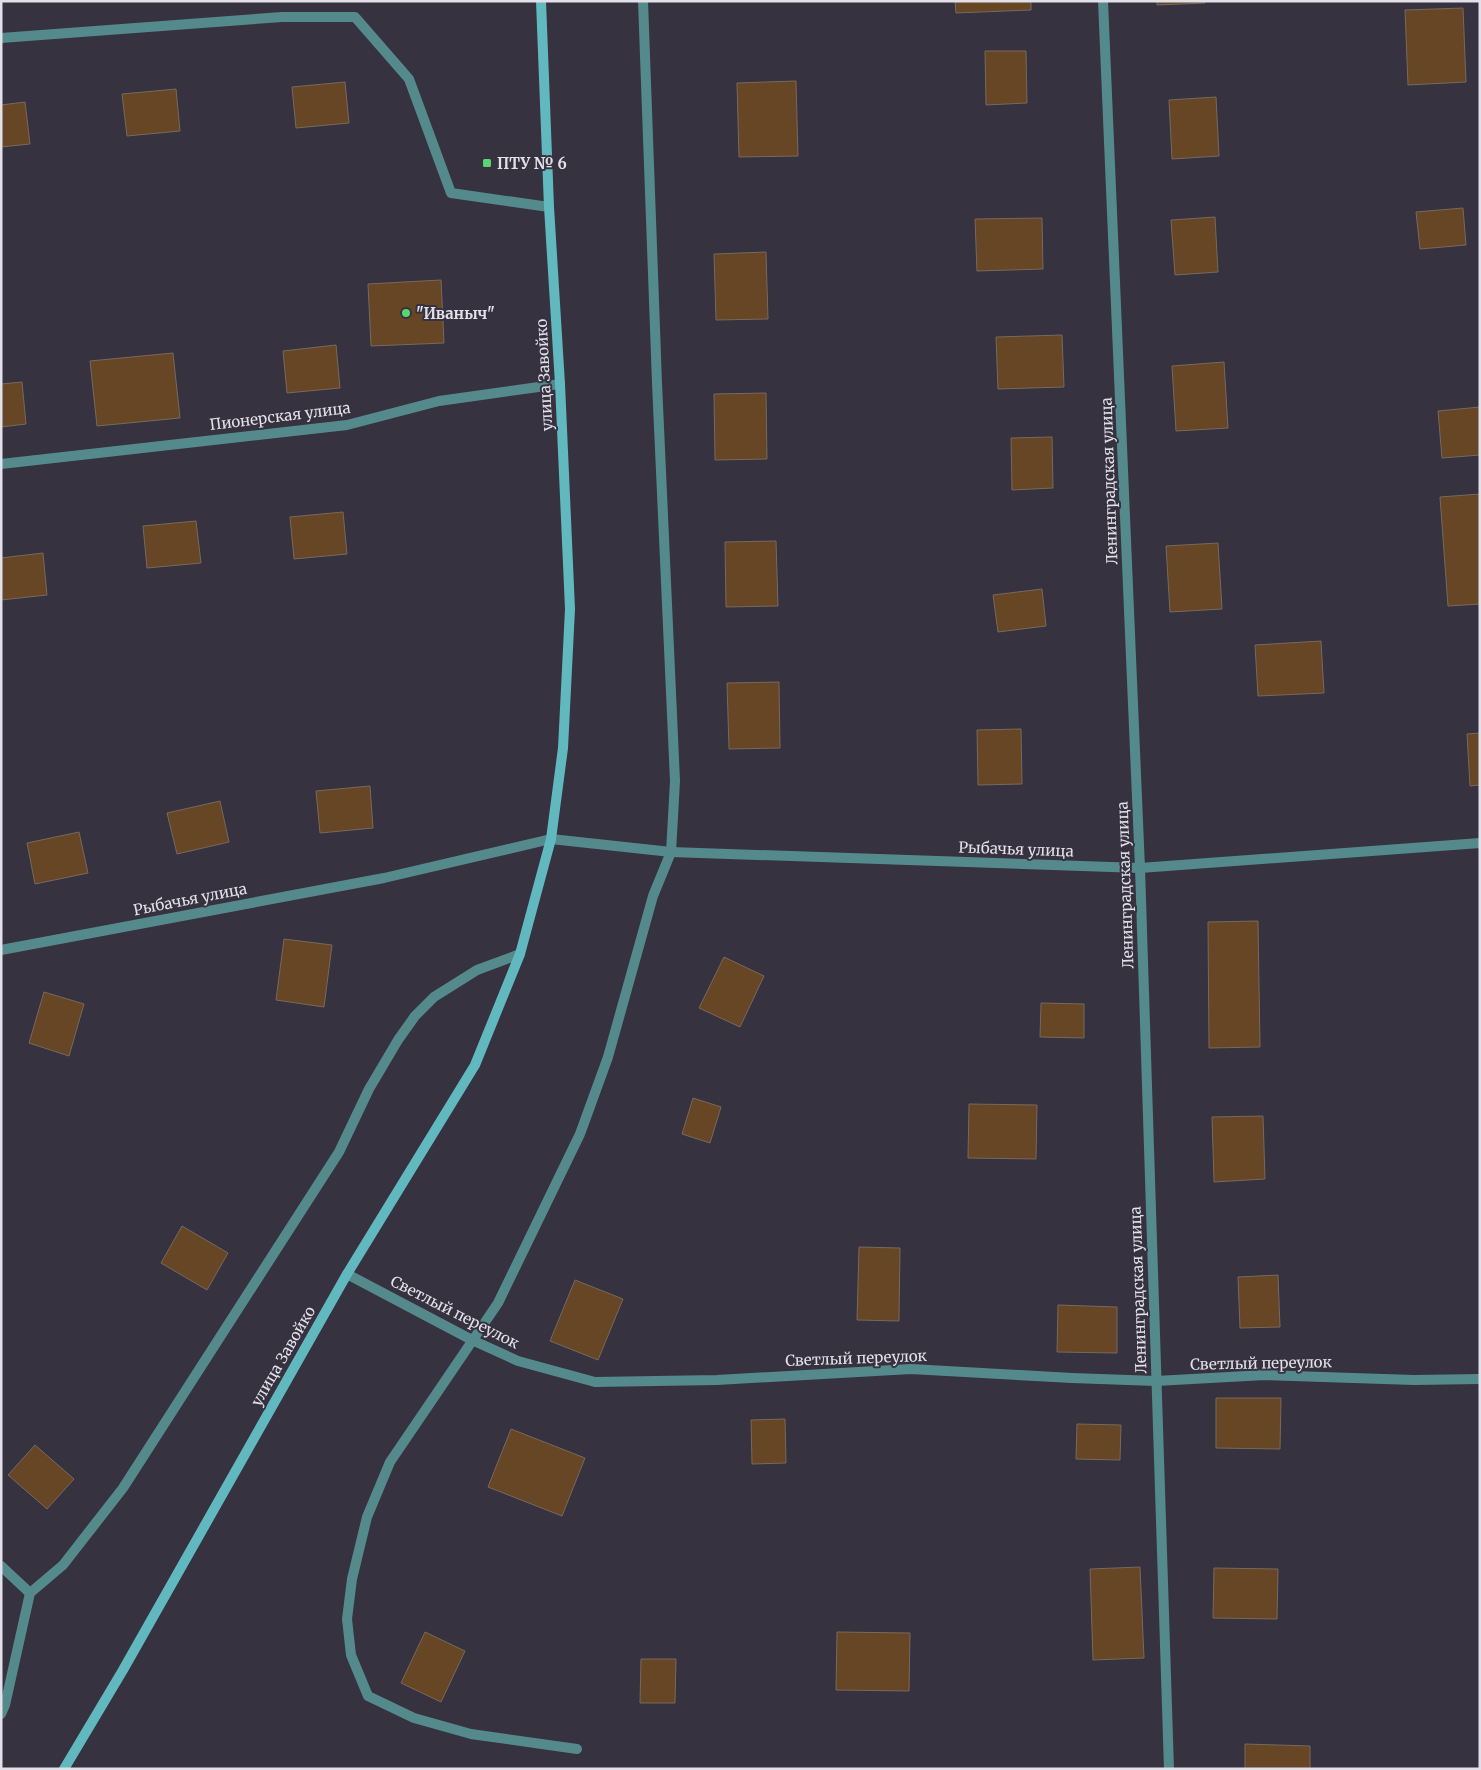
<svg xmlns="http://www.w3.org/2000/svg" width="1481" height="1770" viewBox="0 0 1481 1770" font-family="Merriweather,serif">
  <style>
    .building { fill: #674625; stroke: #76695d }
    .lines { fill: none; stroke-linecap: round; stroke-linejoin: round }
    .lane { stroke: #558a8d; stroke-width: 10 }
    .street { stroke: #558a8d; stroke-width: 10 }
    .secondary { stroke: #61b9bf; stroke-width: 10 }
    .poi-dot { fill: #57d570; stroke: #363240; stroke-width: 2 }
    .labels { text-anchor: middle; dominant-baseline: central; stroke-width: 4; stroke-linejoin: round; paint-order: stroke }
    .poi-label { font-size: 15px; font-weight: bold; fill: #e2e0e9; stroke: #363240; text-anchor: start }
    .street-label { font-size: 15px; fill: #e2e0e9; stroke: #363240 }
  </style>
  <rect width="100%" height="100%" fill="#363240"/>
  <!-- building -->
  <g class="building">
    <polygon points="955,1 1031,1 1031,10 956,13"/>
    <polygon points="1157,1 1204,1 1205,3 1157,5"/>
    <polygon points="1463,8 1466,82 1408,85 1405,10"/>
    <polygon points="985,51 1026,51 1027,103 986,105"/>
    <polygon points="796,81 798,156 739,157 737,83"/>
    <polygon points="345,82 349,123 296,128 292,87"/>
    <polygon points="176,89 180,131 127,136 122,94"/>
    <polygon points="1216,97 1219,156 1172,159 1169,100"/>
    <polygon points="25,102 30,144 1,147 1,105"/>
    <polygon points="1463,208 1466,245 1420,249 1416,212"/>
    <polygon points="1215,217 1218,272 1175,275 1171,220"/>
    <polygon points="1042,218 1043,269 977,271 975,219"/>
    <polygon points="766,252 768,319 716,320 714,254"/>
    <polygon points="441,280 444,343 371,346 368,284"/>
    <polygon points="1062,335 1064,387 998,389 996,337"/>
    <polygon points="336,345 340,388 287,393 283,351"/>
    <polygon points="173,353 180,418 97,426 90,361"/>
    <polygon points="1224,362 1228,428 1176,431 1172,366"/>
    <polygon points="22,382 26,424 1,427 1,384"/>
    <polygon points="766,393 767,459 715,460 714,394"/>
    <polygon points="1480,407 1480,455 1442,458 1438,411"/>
    <polygon points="1052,437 1053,488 1012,490 1011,438"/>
    <polygon points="1480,494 1480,604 1448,606 1440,497"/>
    <polygon points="343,512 347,554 294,559 290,517"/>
    <polygon points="196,521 201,563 147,568 143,526"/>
    <polygon points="776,541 778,606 726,607 725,542"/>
    <polygon points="1218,543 1222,609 1170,612 1166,546"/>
    <polygon points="43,553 47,595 1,600 1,558"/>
    <polygon points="1042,589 1046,626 998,632 993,595"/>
    <polygon points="1321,641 1324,693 1258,696 1255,645"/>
    <polygon points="779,682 780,748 729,749 727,683"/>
    <polygon points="1021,729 1022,784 978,785 977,730"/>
    <polygon points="1480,733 1480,785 1470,786 1467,734"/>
    <polygon points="370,786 373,828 320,833 316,791"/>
    <polygon points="220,801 229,842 177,854 167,813"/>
    <polygon points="79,832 88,873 35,884 27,843"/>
    <polygon points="1258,921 1260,1047 1209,1048 1208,922"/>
    <polygon points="284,939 332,945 324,1007 276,1000"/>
    <polygon points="724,957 764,976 740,1027 699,1008"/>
    <polygon points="44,992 84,1004 69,1056 29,1043"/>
    <polygon points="1041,1003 1084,1004 1084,1038 1040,1037"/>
    <polygon points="693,1098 721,1107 710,1143 682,1134"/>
    <polygon points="969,1104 1037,1105 1036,1159 968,1158"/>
    <polygon points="1263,1116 1265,1179 1214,1182 1212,1117"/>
    <polygon points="182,1226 228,1253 207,1290 161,1263"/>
    <polygon points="859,1247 900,1248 899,1321 857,1320"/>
    <polygon points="1278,1275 1280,1327 1240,1328 1238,1277"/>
    <polygon points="575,1280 623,1299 598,1360 550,1341"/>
    <polygon points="1058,1305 1117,1307 1117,1353 1057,1352"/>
    <polygon points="1216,1398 1281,1398 1280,1449 1216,1448"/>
    <polygon points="785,1419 786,1463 752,1464 751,1420"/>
    <polygon points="1077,1424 1121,1425 1120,1460 1076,1459"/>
    <polygon points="511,1429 585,1458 562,1516 488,1487"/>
    <polygon points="35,1445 74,1479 47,1509 8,1475"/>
    <polygon points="1140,1567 1144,1658 1093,1660 1090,1569"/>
    <polygon points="1214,1568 1278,1569 1277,1619 1213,1618"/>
    <polygon points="425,1632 465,1651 441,1702 401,1683"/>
    <polygon points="837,1632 910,1633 909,1691 836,1690"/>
    <polygon points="641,1659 676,1659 675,1703 640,1703"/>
    <polygon points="1245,1744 1310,1746 1310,1769 1245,1769"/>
  </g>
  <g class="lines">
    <!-- lane -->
    <polyline class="lane" points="347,1274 472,1340 518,1361 595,1382 717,1380 911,1369 1072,1378 1156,1381 1265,1375 1414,1380 1480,1379"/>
    <!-- street -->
    <g class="street">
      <polyline points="1103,1 1140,868 1169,1769"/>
      <polyline points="1,38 282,17 355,17 409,79 451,193 549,207"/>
      <polyline points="1,464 347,425 439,401 560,384"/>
      <polyline points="1,950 384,878 551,839 671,852 1140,868 1480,843"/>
      <polyline points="1,1566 30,1593"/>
      <polyline points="1,1714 5,1705 30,1593 63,1565 123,1488 339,1152 369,1089 398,1040 415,1016 434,997 477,970 520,954"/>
      <polyline points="577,1749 471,1734 414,1718 368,1696 351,1655 347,1619 352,1579 367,1517 390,1462 498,1303 580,1134 608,1057 653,896 671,852 675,781 657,383 643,1"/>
    </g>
    <!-- secondary -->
    <polyline class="secondary" points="64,1769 123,1670 347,1274 475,1065 520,954 551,839 563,748 570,609 560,384 549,207 541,1"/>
  </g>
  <!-- markers -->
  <g class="poi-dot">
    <rect x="482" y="158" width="10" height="10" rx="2.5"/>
    <circle cx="406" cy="313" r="5"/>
  </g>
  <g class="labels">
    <!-- poi labels -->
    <g class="poi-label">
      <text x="497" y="163">ПТУ № 6</text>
      <text x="416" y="313">"Иваныч"</text>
    </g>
    <!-- street labels -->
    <g class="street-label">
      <text transform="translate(544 375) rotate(-93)">улица Завойко</text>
      <text transform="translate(280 416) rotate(-7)">Пионерская улица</text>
      <text transform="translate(1109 481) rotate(-92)">Ленинградская улица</text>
      <text transform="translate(1016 849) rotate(2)">Рыбачья улица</text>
      <text transform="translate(1125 885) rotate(-92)">Ленинградская улица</text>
      <text transform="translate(190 899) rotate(-11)">Рыбачья улица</text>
      <text transform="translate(1138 1290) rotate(-92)">Ленинградская улица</text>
      <text transform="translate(455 1312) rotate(27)">Светлый переулок</text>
      <text transform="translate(283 1356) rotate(-60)">улица Завойко</text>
      <text transform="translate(856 1358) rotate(-2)">Светлый переулок</text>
      <text transform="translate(1261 1363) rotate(-1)">Светлый переулок</text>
    </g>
  </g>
  <!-- border -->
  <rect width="1481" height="1770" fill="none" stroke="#e2e0e9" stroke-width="5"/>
</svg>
